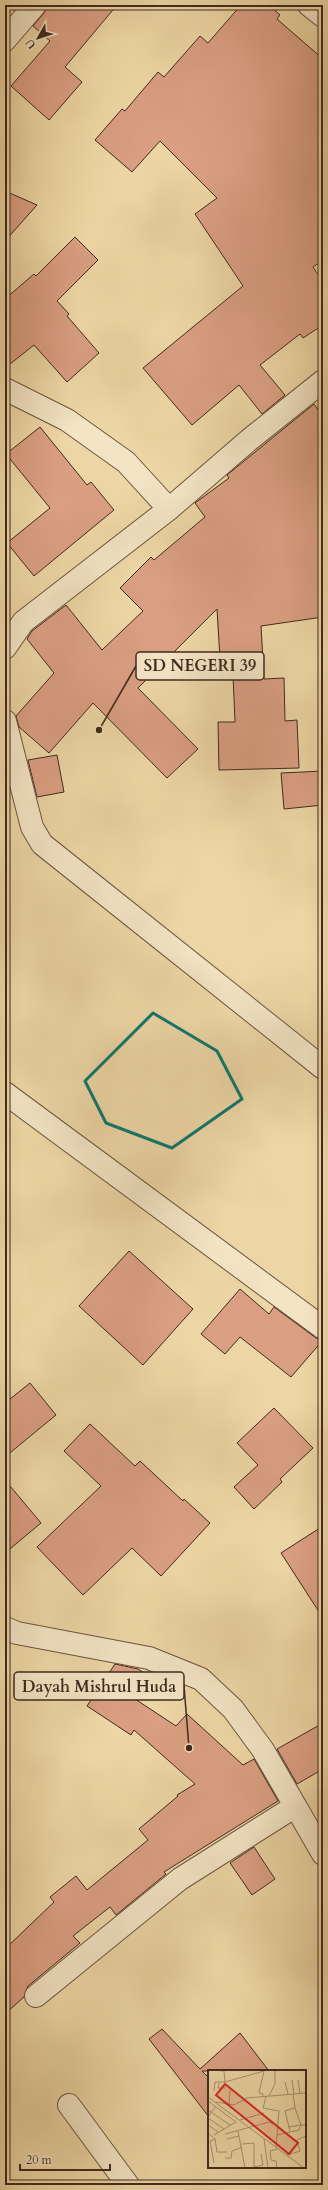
<svg xmlns="http://www.w3.org/2000/svg" width="328" height="2190" viewBox="0 0 328 2190" font-family="Cardo,serif">
  <style>
    .building { fill: #da9f82; stroke: #402a1e }
    .lines { fill: none; stroke-linecap: round; stroke-linejoin: round }
    .minor-casing { stroke: #6b5540; stroke-width: 24 }
    .tertiary-casing { stroke: #6b5540; stroke-width: 24 }
    .minor { stroke: #f3e4c4; stroke-width: 22 }
    .tertiary { stroke: #f3e4c4; stroke-width: 22 }
    .marked { fill: none; stroke: #0f766e; stroke-width: 3; stroke-linejoin: round }
    .inset-road { fill: none; stroke: #a8916f; stroke-width: 1 }
    .view { fill: #d62828; fill-opacity: 0.15; stroke: #d62828; stroke-width: 2 }
    .inset-edge { fill: none; stroke: #402a1e; stroke-width: 2 }
    .leader { fill: none; stroke: #402a1e; stroke-width: 1.5 }
    .callout-dot { fill: #402a1e; stroke: #f3e4c4; stroke-width: 1.5 }
    .callout { fill: #f3e4c4; stroke: #402a1e; stroke-width: 1.5 }
    .callout-label { font-size: 16px; text-anchor: middle; font-weight: bold; fill: #402a1e }
  </style>
  <rect width="100%" height="100%" fill="#edd6a5"/>
  <filter id="stains"><feTurbulence type="fractalNoise" baseFrequency=".005" numOctaves="4"/><feColorMatrix values="0 0 0 0 .2 0 0 0 0 .09 0 0 0 0 .02 0 0 0 .5 -.17"/></filter>
  <radialGradient id="worn" r=".72"><stop offset=".6" stop-color="#630" stop-opacity="0"/><stop offset="1" stop-color="#630" stop-opacity=".3"/></radialGradient>
  <!-- building -->
  <g class="building">
    <polygon points="47,5 117,5 65,67 82,82 49,120 11,86 50,41 33,26 44,13"/>
    <polygon points="241,5 269,5 280,15 277,19 323,59 323,260 313,267 323,282 323,325 303,338 300,334 260,365 285,395 262,414 239,385 192,425 143,368 243,286 195,214 217,198 160,141 132,172 95,140 122,109 125,111 158,72 164,77 200,36 208,43"/>
    <polygon points="5,191 37,205 5,241"/>
    <polygon points="75,237 98,260 57,301 69,314 67,316 99,353 67,382 34,345 5,368 5,299 34,274 36,276"/>
    <polygon points="314,404 323,417 323,617 261,626 264,679 284,678 285,721 297,720 299,768 219,770 218,722 235,722 233,675 221,675 217,609 138,688 198,749 167,778 93,703 49,753 19,727 16,716 54,673 27,639 32,631 66,605 102,650 143,611 120,588 151,557 154,560 205,517 195,503 229,478 227,475"/>
    <polygon points="40,427 87,485 91,482 114,510 34,576 7,543 50,508 6,454"/>
    <polygon points="57,755 64,792 37,797 28,760"/>
    <polygon points="323,771 323,805 284,809 281,773"/>
    <polygon points="129,1251 193,1309 143,1365 79,1306"/>
    <polygon points="240,1289 269,1314 274,1307 316,1338 323,1340 291,1377 240,1337 225,1354 201,1334"/>
    <polygon points="30,1383 56,1415 5,1457 5,1403"/>
    <polygon points="274,1408 313,1448 280,1479 282,1482 254,1509 234,1487 258,1465 237,1443"/>
    <polygon points="90,1424 135,1466 140,1461 183,1501 184,1499 210,1523 161,1576 132,1548 83,1595 37,1547 101,1486 64,1451"/>
    <polygon points="5,1480 41,1523 5,1553"/>
    <polygon points="323,1526 323,1618 281,1553"/>
    <polygon points="115,1664 138,1669 147,1675 132,1697 176,1726 187,1714 243,1765 254,1759 278,1801 164,1872 166,1874 116,1915 110,1907 73,1936 80,1943 28,1986 24,1997 5,2014 5,1949 54,1902 50,1897 76,1876 87,1890 148,1840 139,1829 178,1796 177,1795 195,1784 134,1730 131,1735 87,1706"/>
    <polygon points="323,1723 323,1769 297,1784 277,1749"/>
    <polygon points="254,1847 275,1879 252,1895 230,1863"/>
    <polygon points="162,2029 200,2069 240,2033 269,2071 202,2071 209,2078 209,2117 149,2039"/>
  </g>
  <g class="lines">
    <defs>
      <g id="minor">
        <polyline points="309,5 323,16"/>
        <polyline points="5,40 35,5"/>
        <polyline points="5,389 67,420 126,462 169,509"/>
        <polyline points="5,648 23,622 169,509 249,440 323,381"/>
        <polyline points="5,721 32,827 42,844 323,1068"/>
        <polyline points="5,1093 323,1328"/>
        <polyline points="36,1996 180,1879 294,1807"/>
        <polyline points="69,2105 128,2185"/>
      </g>
      <polyline id="tertiary" points="5,1628 17,1633 149,1658 201,1679 233,1709 263,1750 323,1854"/>
    </defs>
    <!-- minor casing -->
    <use href="#minor" class="minor-casing"/>
    <!-- tertiary casing -->
    <use href="#tertiary" class="tertiary-casing"/>
    <!-- minor -->
    <use href="#minor" class="minor"/>
    <!-- tertiary -->
    <use href="#tertiary" class="tertiary"/>
  </g>
  <!-- marked area -->
  <path class="marked" d="M153,1013L217,1051L242,1099L172,1148L106,1123L85,1081Z"/>
  <!-- overview -->
  <g transform="translate(208 2070)">
    <rect width="98" height="98" fill="#edd6a5"/>
    <path class="inset-road" d="M5,0L16,1L17,12L56,1L51,23L55,24V27M84,10L86,24M90,10L92,23M77,12L80,24M11,13L10,18H18M6,21L7,12H17M61,26L67,14V0M0,27L96,98M58,27L55,38L71,41L68,77M0,31L28,52L6,65M8,32L26,35L39,28L98,23M21,34L22,20M0,40L22,55M0,47L7,37M0,48L16,59M32,50L56,43M0,55L10,62M80,57L93,55L87,38M30,61L37,98M82,61L77,41L87,38L85,24M0,63L7,69L2,71L6,93M17,64L61,52L68,55M69,65L91,60L93,55H98M7,69L9,82H19M19,69L31,66M56,69L60,98M34,74L46,73V98M69,79L62,81L63,90L68,91L69,98M79,85L92,81L89,70L98,66M17,88H23L24,81L34,77M46,97L55,95L53,84"/>
    <path class="view" d="M17,14L90,73L81,84L8,25Z"/>
    <rect width="98" height="98" class="inset-edge"/>
  </g>
  <!-- callouts -->
  <path class="leader" d="M99 730L136 666M189 1748L184 1686"/>
  <g class="callout-dot">
    <circle cx="99" cy="730" r="4"/>
    <circle cx="189" cy="1748" r="4"/>
  </g>
  <g class="callout">
    <rect x="136" y="652" width="128" height="28" rx="4"/>
    <rect x="14" y="1672" width="170" height="28" rx="4"/>
  </g>
  <g class="callout-label">
    <text x="200" y="671">SD NEGERI 39</text>
    <text x="99" y="1692">Dayah Mishrul Huda</text>
  </g>
  <!-- margin -->
  <rect width="328" height="2190" fill="none" stroke="#edd6a5" stroke-width="20"/>
  <rect x="6" y="6" width="316" height="2178" fill="none" stroke="#402a1e" stroke-width="2"/>
  <rect x="10" y="10" width="308" height="2170" fill="none" stroke="#402a1e"/>
  <!-- north arrow -->
  <g transform="translate(38 38) rotate(231)" stroke="#f3e4c4" stroke-width="3" paint-order="stroke">
  <path d="M0-3L7 15L0 10L-7 15Z" fill="#402a1e"/>
  <text y="-6" font-size="11" font-weight="bold" text-anchor="middle" fill="#402a1e">U</text>
  </g>
  <!-- scale -->
  <path d="M20 2164v6h90v-6" fill="none" stroke="#402a1e" stroke-width="2"/>
  <text x="26" y="2164" font-size="12" fill="#402a1e" stroke="#f3e4c4" stroke-width="3" paint-order="stroke">20 m</text>
  <rect width="100%" height="100%" filter="url(#stains)"/>
  <rect width="100%" height="100%" fill="url(#worn)"/>
</svg>
